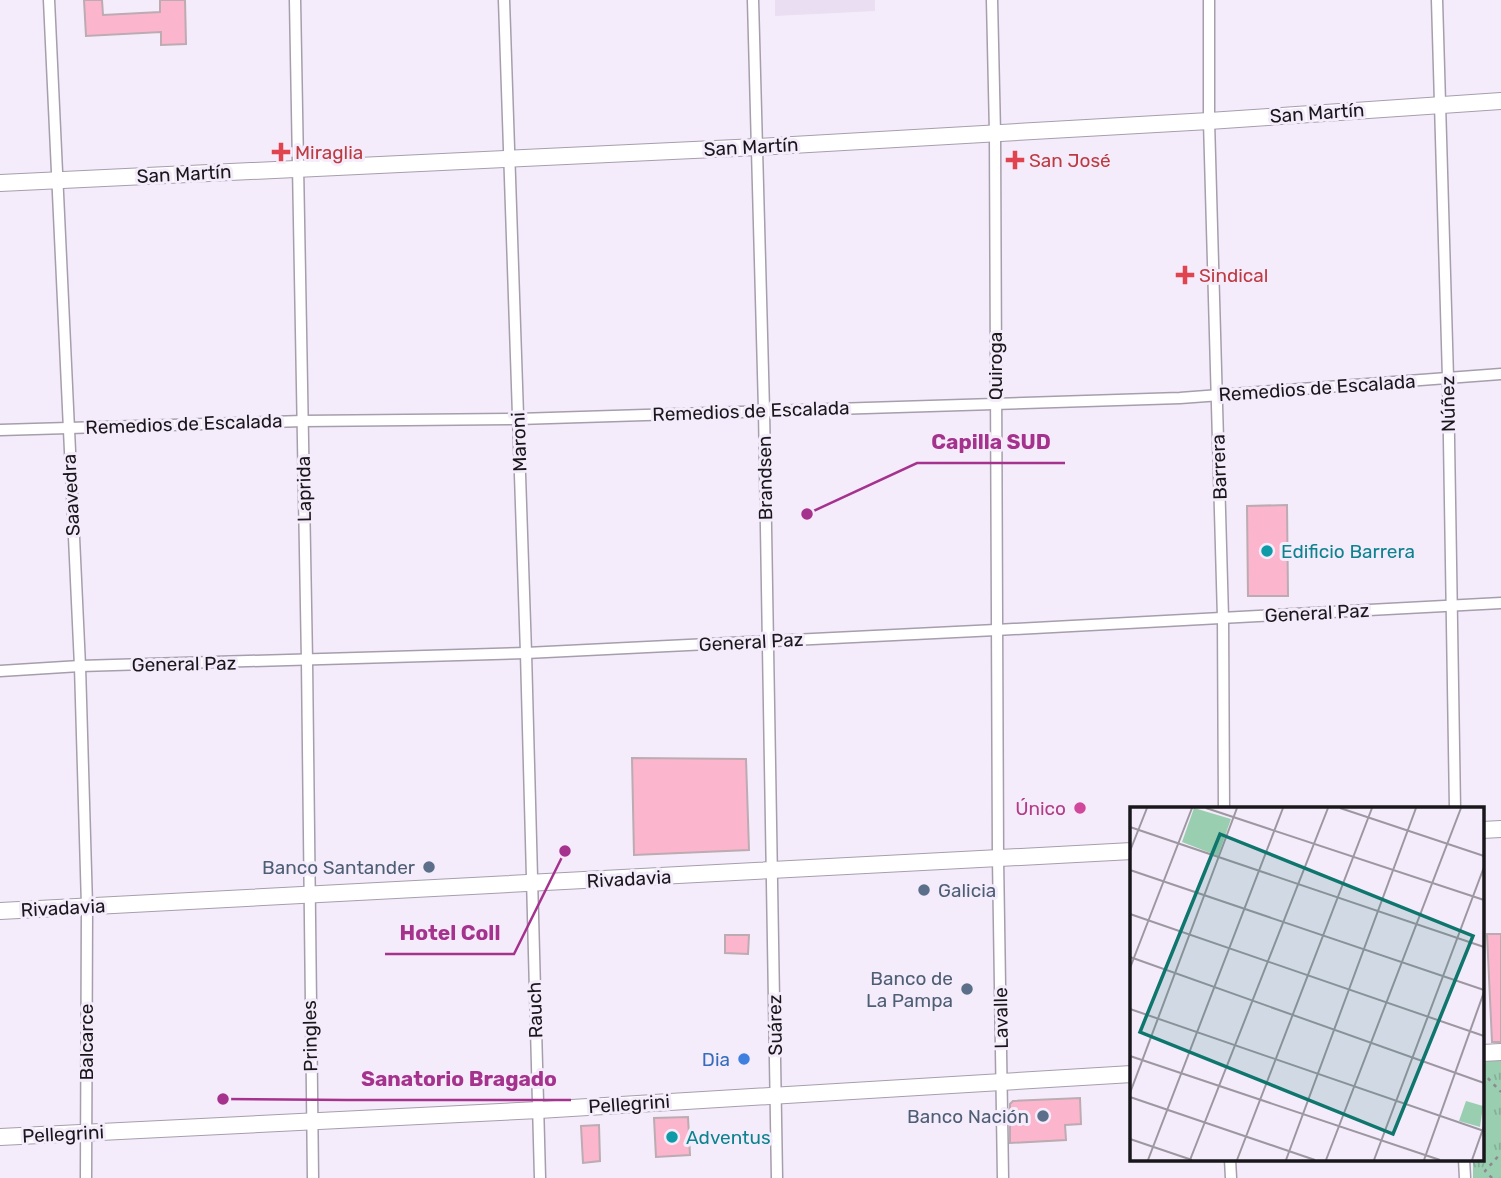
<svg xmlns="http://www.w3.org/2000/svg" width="1501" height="1178" viewBox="0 0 1501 1178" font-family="Rubik,sans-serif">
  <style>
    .built { fill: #eadef3 }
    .park { fill: url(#park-tufts) }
    .building { fill: #fbb6ce; stroke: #bcabb0; stroke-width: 2 }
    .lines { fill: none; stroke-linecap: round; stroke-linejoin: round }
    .street-casing { stroke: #a69eac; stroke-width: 13 }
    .secondary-casing { stroke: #a69eac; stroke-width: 18 }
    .path { stroke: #8e8892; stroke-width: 2.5; stroke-dasharray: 3.5 5; stroke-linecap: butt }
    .street { stroke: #fff; stroke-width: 10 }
    .secondary { stroke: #fff; stroke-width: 16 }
    .health-dot { fill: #e0444e; stroke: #f4ecfa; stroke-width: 2.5 }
    .culture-dot { fill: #0f9aa8; stroke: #f4ecfa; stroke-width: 2.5 }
    .hotel-dot { fill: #d1479c; stroke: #f4ecfa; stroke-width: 2.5 }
    .service-dot { fill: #5c6f8a; stroke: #f4ecfa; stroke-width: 2.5 }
    .shop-dot { fill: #3f7fe0; stroke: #f4ecfa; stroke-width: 2.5 }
    .labels { text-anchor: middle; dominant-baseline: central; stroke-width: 6; stroke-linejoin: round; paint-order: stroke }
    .street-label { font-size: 19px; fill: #1a171c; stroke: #f4ecfa }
    .health-label { font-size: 19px; fill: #be3a42; stroke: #f4ecfa; text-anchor: start }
    .culture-label { font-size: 19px; fill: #0d838f; stroke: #f4ecfa; text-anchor: start }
    .hotel-label { font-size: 19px; fill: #b23c85; stroke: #f4ecfa; text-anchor: end }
    .service-label { font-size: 19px; fill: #4e5e75; stroke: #f4ecfa; text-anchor: end }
    .shop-label { font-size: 19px; fill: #366cbe; stroke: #f4ecfa; text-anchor: end }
    .inset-road { fill: none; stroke: #9d97a1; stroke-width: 2 }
    .view { fill: #0f766e; fill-opacity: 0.15; stroke: #0f766e; stroke-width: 3.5 }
    .inset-edge { fill: none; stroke: #1a171c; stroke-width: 3.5 }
    .leader { fill: none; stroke: #a5328d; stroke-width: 2.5 }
    .callout-dot { fill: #a5328d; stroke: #f4ecfa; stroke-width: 2.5 }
    .callout-label { font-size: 21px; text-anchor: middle; font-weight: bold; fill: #a5328d; stroke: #f4ecfa; stroke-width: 6; stroke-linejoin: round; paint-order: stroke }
  </style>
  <defs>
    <pattern id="park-tufts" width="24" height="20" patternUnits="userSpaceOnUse" patternTransform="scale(1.75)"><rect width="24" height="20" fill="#9aceb1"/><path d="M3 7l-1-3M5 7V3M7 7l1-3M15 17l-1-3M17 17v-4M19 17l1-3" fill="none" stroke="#84b098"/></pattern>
  </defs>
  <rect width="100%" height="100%" fill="#f4ecfa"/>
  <!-- built -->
  <polygon class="built" points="775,0 875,0 875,11 775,16"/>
  <!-- park -->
  <polygon class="park" points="1482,1059 1501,1059 1501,1178 1473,1178 1473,1159 1482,1159"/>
  <!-- building -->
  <g class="building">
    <polygon points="84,0 102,0 103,15 160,12 160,0 185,0 186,44 161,45 161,32 86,36"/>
    <polygon points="1287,505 1288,596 1248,596 1247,506"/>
    <polygon points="632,758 746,759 749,850 634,855"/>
    <polygon points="1487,934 1501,934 1501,1042 1492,1042"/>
    <polygon points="725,935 749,935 748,954 725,953"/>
    <polygon points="1080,1098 1081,1124 1065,1125 1066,1140 1010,1143 1010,1104 1013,1101"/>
    <polygon points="688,1117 690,1155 656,1157 654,1118"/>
    <polygon points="599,1125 600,1161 583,1163 581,1126"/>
  </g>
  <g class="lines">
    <defs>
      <g id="street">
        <polyline points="49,0 80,666 87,906 86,1178"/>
        <polyline points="295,0 307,661 313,1178"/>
        <polyline points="504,0 526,653 540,1178"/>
        <polyline points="753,0 764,410 777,1178"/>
        <polyline points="992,0 995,133 998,858 1003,1178"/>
        <polyline points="1209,0 1209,121 1223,618 1224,809"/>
        <polyline points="1437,0 1448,378 1455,809"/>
        <polyline points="0,430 303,421 518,419 1180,398 1501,374"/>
        <polyline points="0,671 80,666 526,653 996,630 1501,603"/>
        <polyline points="1230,1159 1231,1178"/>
        <polyline points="1464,1159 1465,1178"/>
      </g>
      <g id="secondary">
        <polyline points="0,183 757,147 1209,121 1501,101"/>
        <polyline points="1482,830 1501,829"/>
        <polyline points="0,911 1132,851"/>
        <polyline points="1482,1053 1501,1052"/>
        <polyline points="0,1137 539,1110 1132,1074"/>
      </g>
    </defs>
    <!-- street casing -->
    <use href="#street" class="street-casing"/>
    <!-- secondary casing -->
    <use href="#secondary" class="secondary-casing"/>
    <!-- path -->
    <g class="path">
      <polyline points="1482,1072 1501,1092"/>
      <polyline points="1492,1178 1485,1171 1501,1153"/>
    </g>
    <!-- street -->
    <use href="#street" class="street"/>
    <!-- secondary -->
    <use href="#secondary" class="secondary"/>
  </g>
  <!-- markers -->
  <g class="health-dot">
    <path d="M277.5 141.5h7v7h7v7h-7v7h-7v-7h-7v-7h7z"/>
    <path d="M1011.5 149.5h7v7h7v7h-7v7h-7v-7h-7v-7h7z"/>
    <path d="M1181.5 264.5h7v7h7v7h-7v7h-7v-7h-7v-7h7z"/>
  </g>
  <g class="culture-dot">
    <circle cx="1267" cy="551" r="7"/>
    <circle cx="672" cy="1137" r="7"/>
  </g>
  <circle class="hotel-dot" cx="1080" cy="808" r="7"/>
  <g class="service-dot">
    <circle cx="429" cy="867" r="7"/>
    <circle cx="924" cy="890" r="7"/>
    <circle cx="967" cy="989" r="7"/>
    <circle cx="1043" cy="1116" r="7"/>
  </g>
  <circle class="shop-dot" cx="744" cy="1059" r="7"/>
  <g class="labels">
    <!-- street labels -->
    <g class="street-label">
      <text transform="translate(1317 113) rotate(-4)">San Martín</text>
      <text transform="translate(751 147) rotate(-3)">San Martín</text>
      <text transform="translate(184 174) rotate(-3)">San Martín</text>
      <text transform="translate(995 366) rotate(-90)">Quiroga</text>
      <text transform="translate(1317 388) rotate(-4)">Remedios de Escalada</text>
      <text transform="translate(1448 404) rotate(-91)">Núñez</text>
      <text transform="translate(751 411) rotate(-2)">Remedios de Escalada</text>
      <text transform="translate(184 424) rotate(-2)">Remedios de Escalada</text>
      <text transform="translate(519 442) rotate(-92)">Maroni</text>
      <text transform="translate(1219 467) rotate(-92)">Barrera</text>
      <text transform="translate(765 478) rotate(-91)">Brandsen</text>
      <text transform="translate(304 489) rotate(-91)">Laprida</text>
      <text transform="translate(71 495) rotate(-93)">Saavedra</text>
      <text transform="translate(1317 613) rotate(-3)">General Paz</text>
      <text transform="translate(751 642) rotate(-3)">General Paz</text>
      <text transform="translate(184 664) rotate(-1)">General Paz</text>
      <text transform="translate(629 879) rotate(-3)">Rivadavia</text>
      <text transform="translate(63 908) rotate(-3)">Rivadavia</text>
      <text transform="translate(535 1010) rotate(-92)">Rauch</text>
      <text transform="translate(1001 1018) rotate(-91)">Lavalle</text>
      <text transform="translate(775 1025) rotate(-91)">Suárez</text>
      <text transform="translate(310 1036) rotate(-91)">Pringles</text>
      <text transform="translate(86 1042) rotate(-90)">Balcarce</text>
      <text transform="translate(629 1104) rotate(-4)">Pellegrini</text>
      <text transform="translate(63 1134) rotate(-3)">Pellegrini</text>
    </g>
    <!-- health labels -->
    <g class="health-label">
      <text x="295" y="152">Miraglia</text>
      <text x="1029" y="160">San José</text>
      <text x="1199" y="275">Sindical</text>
    </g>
    <!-- culture labels -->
    <g class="culture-label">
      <text x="1281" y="551">Edificio Barrera</text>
      <text x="686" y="1137">Adventus</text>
    </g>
    <!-- hotel labels -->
    <g class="hotel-label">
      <text x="1066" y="808">Único</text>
    </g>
    <!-- service labels -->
    <g class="service-label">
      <text x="415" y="867">Banco Santander</text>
      <text x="938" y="890" text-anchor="start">Galicia</text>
      <text x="953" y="978">Banco de<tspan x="953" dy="22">La Pampa</tspan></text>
      <text x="1029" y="1116">Banco Nación</text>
    </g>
    <!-- shop labels -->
    <g class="shop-label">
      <text x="730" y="1059">Dia</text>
    </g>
  </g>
  <!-- overview -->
  <g transform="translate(1130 807)">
    <rect width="354" height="354" fill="#f4ecfa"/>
    <path d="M336,294L353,299L350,320L329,314Z" fill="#9aceb1"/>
    <path d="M64,1L101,12L88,49L52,35Z" fill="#9aceb1"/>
    <path class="inset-road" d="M76,1L354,93M210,1L354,49M0,20L354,140M0,44L17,1M0,63L354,183M0,107L354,229M0,150L354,276M0,161L62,1M0,202L354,324M0,249L310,353M0,286L107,1M0,290L185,353M0,332L62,353M18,353L153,1M60,353L198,1M107,353L242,1M156,353L286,1M196,353L331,1M244,353L354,60M294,353L354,185M342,353L354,319"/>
    <path class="view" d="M90,27L343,129L263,327L10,225Z"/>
    <rect width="354" height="354" class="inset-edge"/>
  </g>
  <!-- callouts -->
  <path class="leader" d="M807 514L917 463H1065M565 851L514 954H385M223 1099L347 1100H571"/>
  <g class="callout-dot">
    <circle cx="807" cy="514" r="7"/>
    <circle cx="565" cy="851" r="7"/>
    <circle cx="223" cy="1099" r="7"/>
  </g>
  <g class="callout-label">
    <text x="991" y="449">Capilla SUD</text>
    <text x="450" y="940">Hotel Coll</text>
    <text x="459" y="1086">Sanatorio Bragado</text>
  </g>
</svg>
